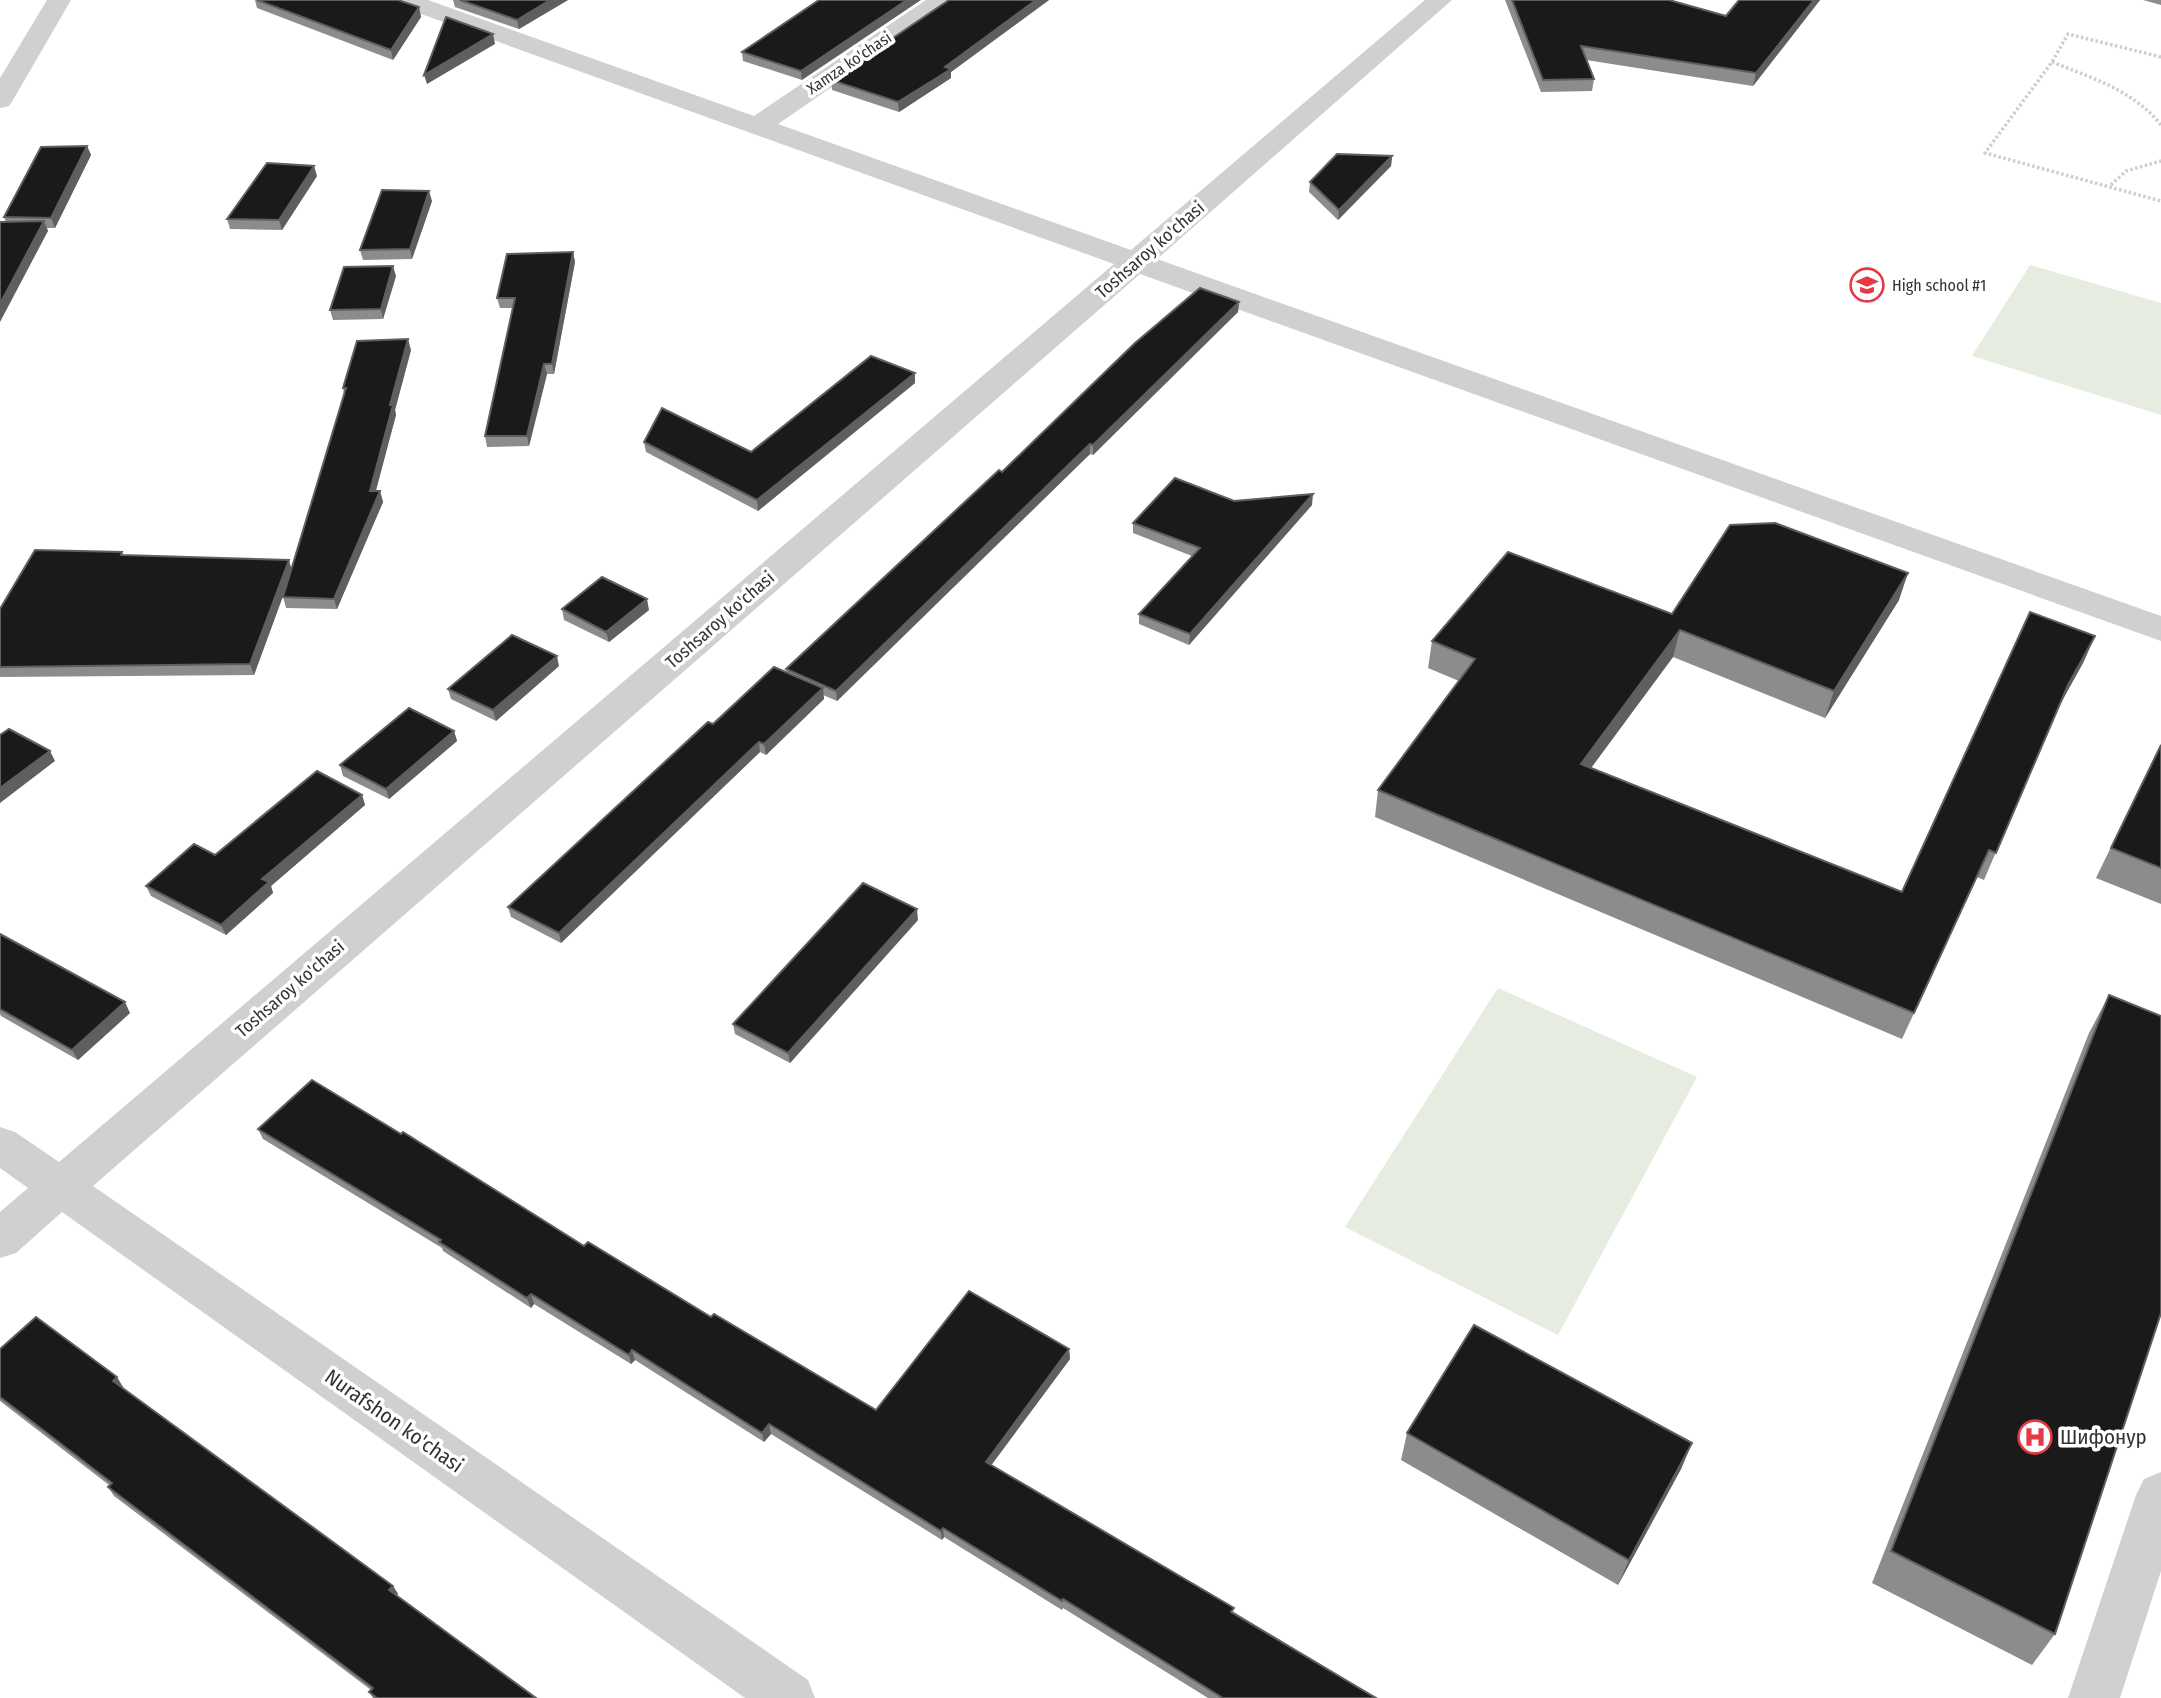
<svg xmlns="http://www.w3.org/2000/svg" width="2161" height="1698" viewBox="0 0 2161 1698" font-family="'Fira Sans Condensed',sans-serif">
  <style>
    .green { fill: #e6ecdf }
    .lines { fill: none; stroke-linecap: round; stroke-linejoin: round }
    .path { stroke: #cdcdcd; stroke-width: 3.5; stroke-dasharray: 2.5 2.5; stroke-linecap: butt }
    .minor { fill: #d0d0d0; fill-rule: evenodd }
    .wall { fill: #8c8c8c }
    .shaded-wall { fill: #5f5f5f }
    .building { fill: #1a1a1a; stroke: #5f5f5f; stroke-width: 2 }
    .labels { text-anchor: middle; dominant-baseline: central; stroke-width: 7; stroke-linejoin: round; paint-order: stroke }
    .far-street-label { font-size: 16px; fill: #333; stroke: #fff }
    .far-poi-label { font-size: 16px; fill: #333; stroke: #fff; text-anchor: start }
    .street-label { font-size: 18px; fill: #333; stroke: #fff }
    .near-street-label { font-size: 21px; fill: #333; stroke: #fff }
    .near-poi-label { font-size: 21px; fill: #333; stroke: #fff; text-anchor: start }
  </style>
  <rect width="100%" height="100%" fill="#fff"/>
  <!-- green -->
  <g class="green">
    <polygon points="2030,265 2161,303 2161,415 1972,356"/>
    <polygon points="1498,988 1697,1077 1558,1335 1345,1227"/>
  </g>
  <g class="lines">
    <!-- path -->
    <g class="path">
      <polyline points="2161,57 2068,34 2052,62 1985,153 2161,201"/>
      <path d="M2052,62C2092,78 2133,90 2161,125"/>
      <polyline points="2111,185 2126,171 2161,161"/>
    </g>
    <!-- minor -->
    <g class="minor">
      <polygon points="47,0 71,0 13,100 9,106 0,108 0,78"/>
      <polygon points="393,0 428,0 754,116 926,0 954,0 951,5 778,124 1131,250 1425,0 1452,0 1157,259 2161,616 2161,641 1140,274 93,1186 808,1680 815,1698 745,1698 62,1212 16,1253 0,1258 0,1212 28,1188 0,1168 0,1127 15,1132 59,1162 1114,264 396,5"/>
      <polygon points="2161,1472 2161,1571 2120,1698 2068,1698 2136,1495 2144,1479"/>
    </g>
  </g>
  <!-- wall -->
  <g class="wall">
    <polygon points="255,0 398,0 419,7 421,17 393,60 257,8"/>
    <polygon points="453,0 568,0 519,29 455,7"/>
    <polygon points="819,0 802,80 743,61 742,52"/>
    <polygon points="949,0 1049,0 951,72 951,78 899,112 832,90 831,80"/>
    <polygon points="1505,0 1669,0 1726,16 1739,0 1820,0 1753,86 1586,60 1594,79 1592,91 1541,92"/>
    <polygon points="2143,0 2161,0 2161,5"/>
    <polygon points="87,146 91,155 55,228 47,228 48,231 6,222 4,217"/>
    <polygon points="1392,156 1391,166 1338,220 1309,192 1310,182"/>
    <polygon points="317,176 282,230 230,229 227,219"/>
    <polygon points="432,201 412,259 363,260 360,250"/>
    <polygon points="573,252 575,262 554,374 547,374 529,446 487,447 485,436 513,308 500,308 497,298"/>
    <polygon points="396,276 383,319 333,320 330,310"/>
    <polygon points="1239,302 1238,312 1093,455 1090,454 837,701 823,695 824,699 766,755 760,752 561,943 511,917 508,907 787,672 786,669 1002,472"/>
    <polygon points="411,350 395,410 396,415 375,491 380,491 383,502 337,609 286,608 283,597 285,591 254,675 0,677 0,609 122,552 123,555 292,568 344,394 343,388"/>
    <polygon points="915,373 915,383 758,511 646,452 644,442 751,452"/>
    <polygon points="1234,501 1312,505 1189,645 1139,624 1139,614 1192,556 1133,533 1133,523"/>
    <polygon points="1899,600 1825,718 1673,657 1591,768 1902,892 2095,636 2083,663 2058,707 1984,880 1977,877 1902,1039 1375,817 1378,790 1459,681 1428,668 1432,641 1672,614"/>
    <polygon points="562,609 649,610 609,642 564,620"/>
    <polygon points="559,666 496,721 451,699 448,689"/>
    <polygon points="454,731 457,741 389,799 343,776 340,765"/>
    <polygon points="2161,744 2161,904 2096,878"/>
    <polygon points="362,795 365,805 271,886 273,893 226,935 151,896 146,886 215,855"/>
    <polygon points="918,920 790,1063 735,1034 733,1024"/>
    <polygon points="0,934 130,1013 78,1060 1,1016 0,1014"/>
    <polygon points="2109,995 2055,1634 2032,1665 1872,1583 2089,1033"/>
    <polygon points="258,1129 401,1134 584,1246 876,1410 1069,1349 1070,1359 991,1465 1376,1698 1208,1698 1063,1608 1062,1610 944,1537 942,1540 771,1434 764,1442 635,1360 631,1364 534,1304 531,1308 443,1251 442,1248 263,1139"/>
    <polygon points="0,1349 123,1387 122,1388 393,1586 398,1594 397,1595 536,1698 373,1698 369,1692 371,1690 114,1496 108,1487 109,1485 0,1401"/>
    <polygon points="1407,1433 1692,1443 1681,1469 1618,1585 1401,1460"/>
  </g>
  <!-- shaded-wall -->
  <g class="shaded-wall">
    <polygon points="550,0 568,0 519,29 517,20"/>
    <polygon points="907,0 921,0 802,80 801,71"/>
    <polygon points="1036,0 1049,0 951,72 951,78 899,112 898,102"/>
    <polygon points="1814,0 1820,0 1753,86 1756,73"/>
    <polygon points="419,7 421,17 393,60 391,50"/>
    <polygon points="493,34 495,44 427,84 424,75"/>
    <polygon points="87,146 91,155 55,228 51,218"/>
    <polygon points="1392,156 1391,166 1338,220 1339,210"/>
    <polygon points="314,166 317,176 282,230 279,220"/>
    <polygon points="429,191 432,201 412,259 410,249"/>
    <polygon points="44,221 48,231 0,322 0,304"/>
    <polygon points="573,252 575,262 554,374 552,364"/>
    <polygon points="393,266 396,276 383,319 381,309"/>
    <polygon points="1239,302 1238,312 1093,455 1093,445"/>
    <polygon points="408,339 411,350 395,410 396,415 373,502 370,491 390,405"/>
    <polygon points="544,364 547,374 529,446 527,436"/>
    <polygon points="915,373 915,383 758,511 757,500"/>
    <polygon points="1090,444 1090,454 837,701 836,691"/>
    <polygon points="380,491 383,502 337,609 334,599"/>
    <polygon points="1313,494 1312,505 1189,645 1190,634"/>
    <polygon points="289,560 292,571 254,675 250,664"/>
    <polygon points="1908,573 1899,600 1825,718 1834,691"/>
    <polygon points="647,599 649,610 609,642 606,632"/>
    <polygon points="1680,630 1673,657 1574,791 1581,764"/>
    <polygon points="2095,636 2083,663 2056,712 2068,685"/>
    <polygon points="557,656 559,666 496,721 493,710"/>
    <polygon points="823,688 824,699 766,755 764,744"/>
    <polygon points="454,731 457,741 389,799 386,789"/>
    <polygon points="759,742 760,752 561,943 559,933"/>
    <polygon points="50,751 55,761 0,803 0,788"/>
    <polygon points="362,795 365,805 271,886 273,893 226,935 221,925 262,879"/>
    <polygon points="917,909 918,920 790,1063 788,1053"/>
    <polygon points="125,1002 130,1013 78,1060 72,1050"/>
    <polygon points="531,1294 534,1304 531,1308 527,1298"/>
    <polygon points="1069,1349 1070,1359 987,1471 986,1462"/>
    <polygon points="632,1350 635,1360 631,1364 629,1355"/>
    <polygon points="117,1377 123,1387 119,1390 113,1381"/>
    <polygon points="769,1424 771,1434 764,1442 762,1433"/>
    <polygon points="1692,1443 1681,1469 1618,1585 1629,1560"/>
    <polygon points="943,1528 944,1537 942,1540 941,1531"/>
    <polygon points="393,1586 398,1594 394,1599 389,1590"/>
  </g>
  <!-- building -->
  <g class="building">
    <polygon points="257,0 398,0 419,7 391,50"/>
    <polygon points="460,0 550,0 517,20"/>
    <polygon points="819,0 907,0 801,71 742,52"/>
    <polygon points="949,0 1036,0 945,67 951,69 898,102 831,80"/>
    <polygon points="1512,0 1669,0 1726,16 1739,0 1814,0 1756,73 1581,46 1594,79 1543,80"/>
    <polygon points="446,17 493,34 424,75"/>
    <polygon points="87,146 51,218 4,217 41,147"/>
    <polygon points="1337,154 1392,156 1339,210 1310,182"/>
    <polygon points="267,163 314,166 279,220 227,219"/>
    <polygon points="382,190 429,191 410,249 360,250"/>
    <polygon points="44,221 0,304 0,222"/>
    <polygon points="573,252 552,364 544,364 527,436 485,436 515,298 497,298 507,254"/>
    <polygon points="393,266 381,309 330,310 344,267"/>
    <polygon points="1200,288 1239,302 1093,445 1090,444 836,691 786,669 999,470 1002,472 1135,343"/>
    <polygon points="408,339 390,405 393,405 370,491 380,491 334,599 283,597 346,388 343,388 357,341"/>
    <polygon points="871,356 915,373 757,500 644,442 662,408 751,452"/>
    <polygon points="1175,478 1234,501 1313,494 1190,634 1139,614 1200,548 1133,523"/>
    <polygon points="1775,523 1908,573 1834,691 1680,630 1581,764 1902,892 2030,612 2095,636 2068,685 1996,853 1989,850 1914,1013 1378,790 1475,659 1432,641 1508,552 1672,614 1730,525"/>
    <polygon points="35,550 122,552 121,555 289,560 250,664 0,667 0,609"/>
    <polygon points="602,577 647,599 606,632 562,609"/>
    <polygon points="512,635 557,656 493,710 448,689"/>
    <polygon points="774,667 823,688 764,744 759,742 559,933 508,907 708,722 713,724"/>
    <polygon points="409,708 454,731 386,789 340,765"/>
    <polygon points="9,729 50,751 0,788 0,735"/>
    <polygon points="2161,745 2161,868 2111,848"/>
    <polygon points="317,771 362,795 262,879 269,882 221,925 146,886 194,844 215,855"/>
    <polygon points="863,883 917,909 788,1053 733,1024"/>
    <polygon points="0,934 125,1002 72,1050 0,1009"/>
    <polygon points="2109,995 2161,1016 2161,1313 2055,1634 1891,1551"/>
    <polygon points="312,1080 401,1134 403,1132 584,1246 588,1242 711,1317 714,1314 876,1410 969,1291 1069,1349 986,1462 1234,1608 1231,1612 1376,1698 1223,1698 1063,1599 1062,1601 943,1528 941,1531 769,1424 762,1433 632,1350 629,1355 531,1294 527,1298 439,1242 441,1240 258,1129"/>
    <polygon points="36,1317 117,1377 113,1381 393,1586 389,1590 536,1698 377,1698 369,1692 373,1688 108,1487 112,1483 0,1397 0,1349"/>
    <polygon points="1474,1325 1692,1443 1629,1560 1407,1433"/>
  </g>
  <!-- icons -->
  <defs>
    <symbol id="school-ring" viewBox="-11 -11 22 22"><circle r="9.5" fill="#fff" stroke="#e63946" stroke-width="1.5"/><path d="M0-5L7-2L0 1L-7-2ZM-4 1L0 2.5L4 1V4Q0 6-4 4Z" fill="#e63946"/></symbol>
    <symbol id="hospital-ring" viewBox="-11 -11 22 22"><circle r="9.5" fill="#fff" stroke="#e63946" stroke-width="1.5"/><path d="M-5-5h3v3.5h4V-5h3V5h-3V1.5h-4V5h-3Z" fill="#e63946"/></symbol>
  </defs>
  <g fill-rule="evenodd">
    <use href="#school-ring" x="1848" y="266" width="38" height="38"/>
    <use href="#hospital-ring" x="2016" y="1418" width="38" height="38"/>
  </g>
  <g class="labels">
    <!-- far-street labels -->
    <g class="far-street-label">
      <text transform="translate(849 63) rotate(-34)">Xamza ko'chasi</text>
    </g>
    <!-- far-poi labels -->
    <g class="far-poi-label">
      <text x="1892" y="285">High school #1</text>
    </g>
    <!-- street labels -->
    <g class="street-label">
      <text transform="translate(1150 250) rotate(-41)">Toshsaroy ko'chasi</text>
      <text transform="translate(720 620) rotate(-41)">Toshsaroy ko'chasi</text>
      <text transform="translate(290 989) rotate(-41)">Toshsaroy ko'chasi</text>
    </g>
    <!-- near-street labels -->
    <g class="near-street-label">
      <text transform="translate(394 1421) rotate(35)">Nurafshon ko'chasi</text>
    </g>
    <!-- near-poi labels -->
    <g class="near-poi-label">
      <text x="2060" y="1437">Шифонур</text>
    </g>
  </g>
</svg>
